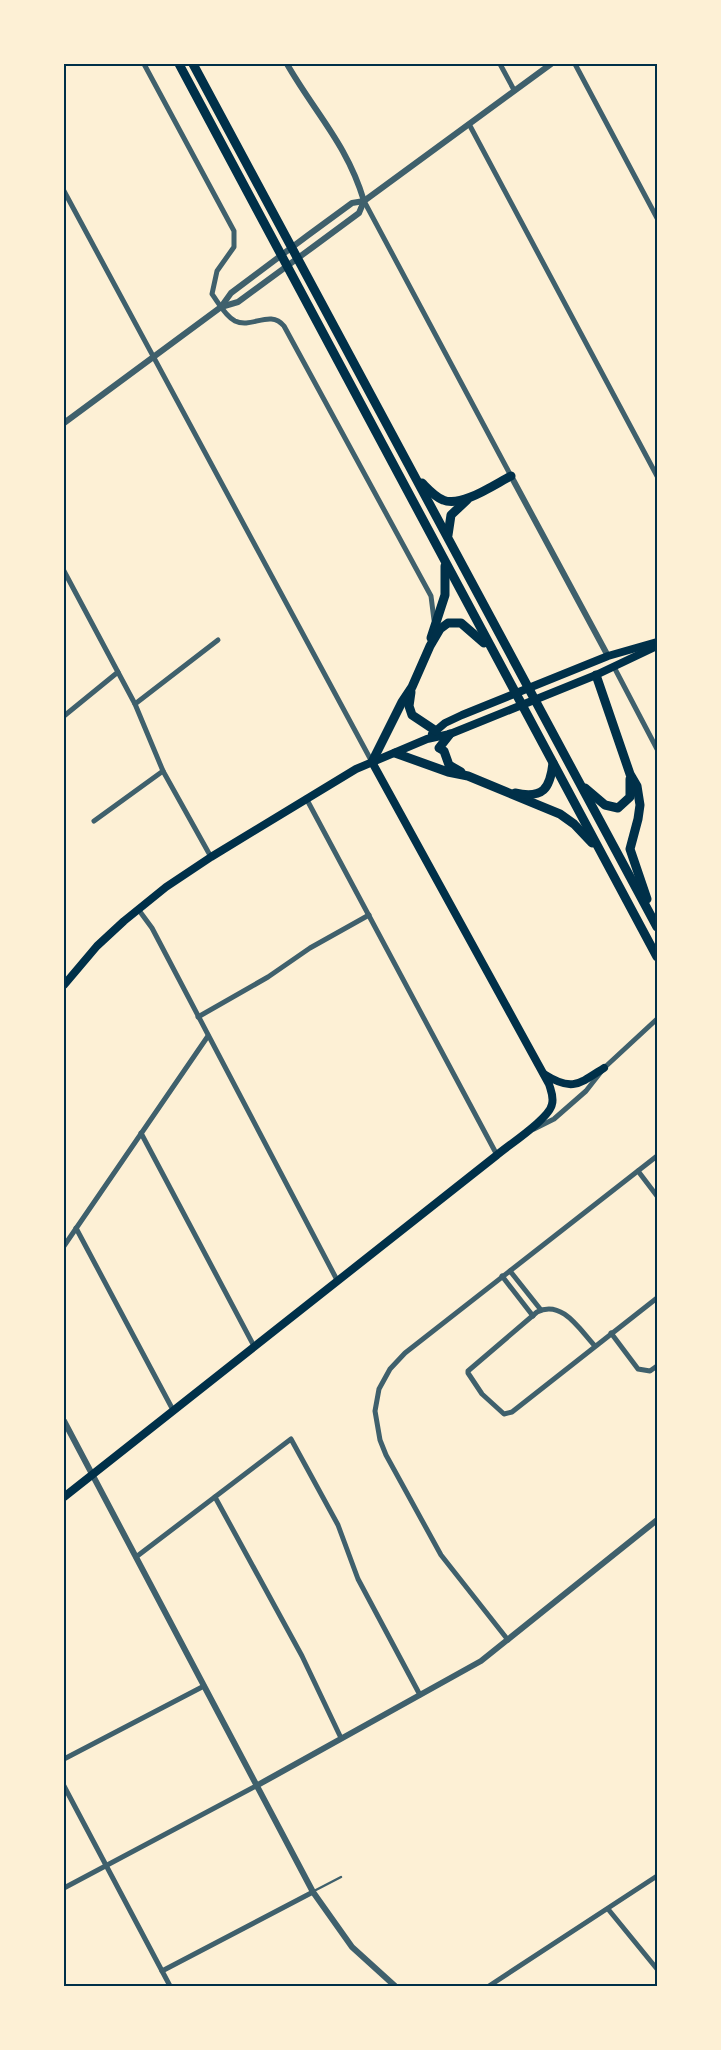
<svg xmlns="http://www.w3.org/2000/svg" width="721" height="2050" viewBox="0 0 721 2050" font-family="'DejaVu Sans',sans-serif">
  <style>
    .lines { fill: none; stroke-linecap: round; stroke-linejoin: round }
    .service { stroke: #3f606c; stroke-width: 2.5 }
    .minor { stroke: #3f606c; stroke-width: 5 }
    .tertiary { stroke: #3f606c; stroke-width: 6 }
    .primary { stroke: #003049; stroke-width: 8 }
    .trunk { stroke: #003049; stroke-width: 9 }
    .neatline { fill: none; stroke: #003049; stroke-width: 2 }
  </style>
  <rect width="100%" height="100%" fill="#fdf0d5"/>
  <g class="lines">
    <!-- service -->
    <polyline class="service" points="314,1891 341,1877"/>
    <!-- minor -->
    <g class="minor">
      <path d="M144,64L234,231V247L217,271L212,294C218,302 225,316 235,321C252,329 270,309 284,326L431,596L434,620"/>
      <polyline points="500,64 514,90"/>
      <polyline points="575,64 657,218"/>
      <polyline points="469,124 657,476"/>
      <polyline points="64,191 372,762"/>
      <polyline points="364,201 511,476"/>
      <polyline points="64,571 135,704 163,771 211,857"/>
      <polyline points="614,667 657,749"/>
      <polyline points="135,704 218,640"/>
      <polyline points="64,716 118,672"/>
      <polyline points="306,798 497,1155"/>
      <polyline points="94,821 163,771"/>
      <polyline points="138,909 152,928 337,1280"/>
      <polyline points="198,1017 268,977 310,948 369,915"/>
      <polyline points="534,1129 554,1119 586,1091 604,1068 657,1019"/>
      <polyline points="141,1133 254,1346"/>
      <polyline points="638,1171 657,1196"/>
      <polyline points="76,1228 173,1410"/>
      <polyline points="64,1246 208,1036"/>
      <polyline points="510,1271 541,1310"/>
      <polyline points="502,1276 533,1316"/>
      <polyline points="611,1333 638,1369 650,1371 657,1366"/>
      <path d="M595,1346C580,1330 562,1299 537,1312L468,1371V1373L482,1394L504,1414L512,1412L657,1298"/>
      <polyline points="215,1497 302,1656 341,1738"/>
      <polyline points="136,1557 291,1439 338,1525 358,1579 420,1695"/>
      <polyline points="508,1640 441,1555 386,1455 380,1440 375,1411 379,1389 390,1369 405,1353 657,1156"/>
      <polyline points="64,1759 204,1686"/>
      <polyline points="64,1786 170,1986"/>
      <polyline points="64,1888 256,1786"/>
      <polyline points="608,1909 657,1969"/>
      <polyline points="162,1971 313,1892"/>
      <polyline points="489,1986 657,1876"/>
    </g>
    <!-- tertiary -->
    <g class="tertiary">
      <path d="M287,64C315,113 347,144 364,201"/>
      <polyline points="221,307 238,302 313,247 359,213 364,201"/>
      <polyline points="64,423 221,307 231,293 307,236 352,203 364,201 551,64"/>
      <polyline points="511,476 608,656"/>
      <polyline points="64,1421 313,1892 352,1947 395,1986"/>
      <polyline points="256,1786 481,1661 657,1520"/>
    </g>
    <!-- primary -->
    <g class="primary">
      <polyline points="432,734 445,723 462,715 608,656 657,642"/>
      <polyline points="64,985 97,946 124,921 166,887 211,857 356,769 427,739 450,734 596,675 657,646"/>
      <path d="M544,1074C572,1092 579,1084 604,1068"/>
      <path d="M64,1497L497,1155C510,1144 550,1118 552,1104C554,1097 551,1091 549,1084L372,762"/>
    </g>
    <!-- trunk -->
    <g class="trunk">
      <polyline points="179,64 657,957"/>
      <polyline points="193,64 657,927"/>
      <path d="M422,483C428,489 435,497 443,500C461,508 495,484 511,476"/>
      <polyline points="448,535 451,515 467,500"/>
      <polyline points="431,638 445,595 445,566"/>
      <polyline points="596,675 630,774 637,786 640,805 638,819 630,849 647,899"/>
      <polyline points="411,692 409,706 412,715 436,731"/>
      <polyline points="450,734 439,748 444,751 449,765 461,772"/>
      <polyline points="395,753 448,772 468,776 560,814 574,824 592,843"/>
      <polyline points="372,762 402,702 412,687 430,646 440,629 448,623 461,623 484,643"/>
      <polyline points="585,788 605,805 618,808 630,797 630,779"/>
      <path d="M515,793C543,799 550,789 553,763"/>
    </g>
  </g>
  <!-- border -->
  <rect width="721" height="2050" fill="none" stroke="#fdf0d5" stroke-width="130"/>
  <rect x="65" y="65" width="591" height="1920" class="neatline"/>
</svg>
